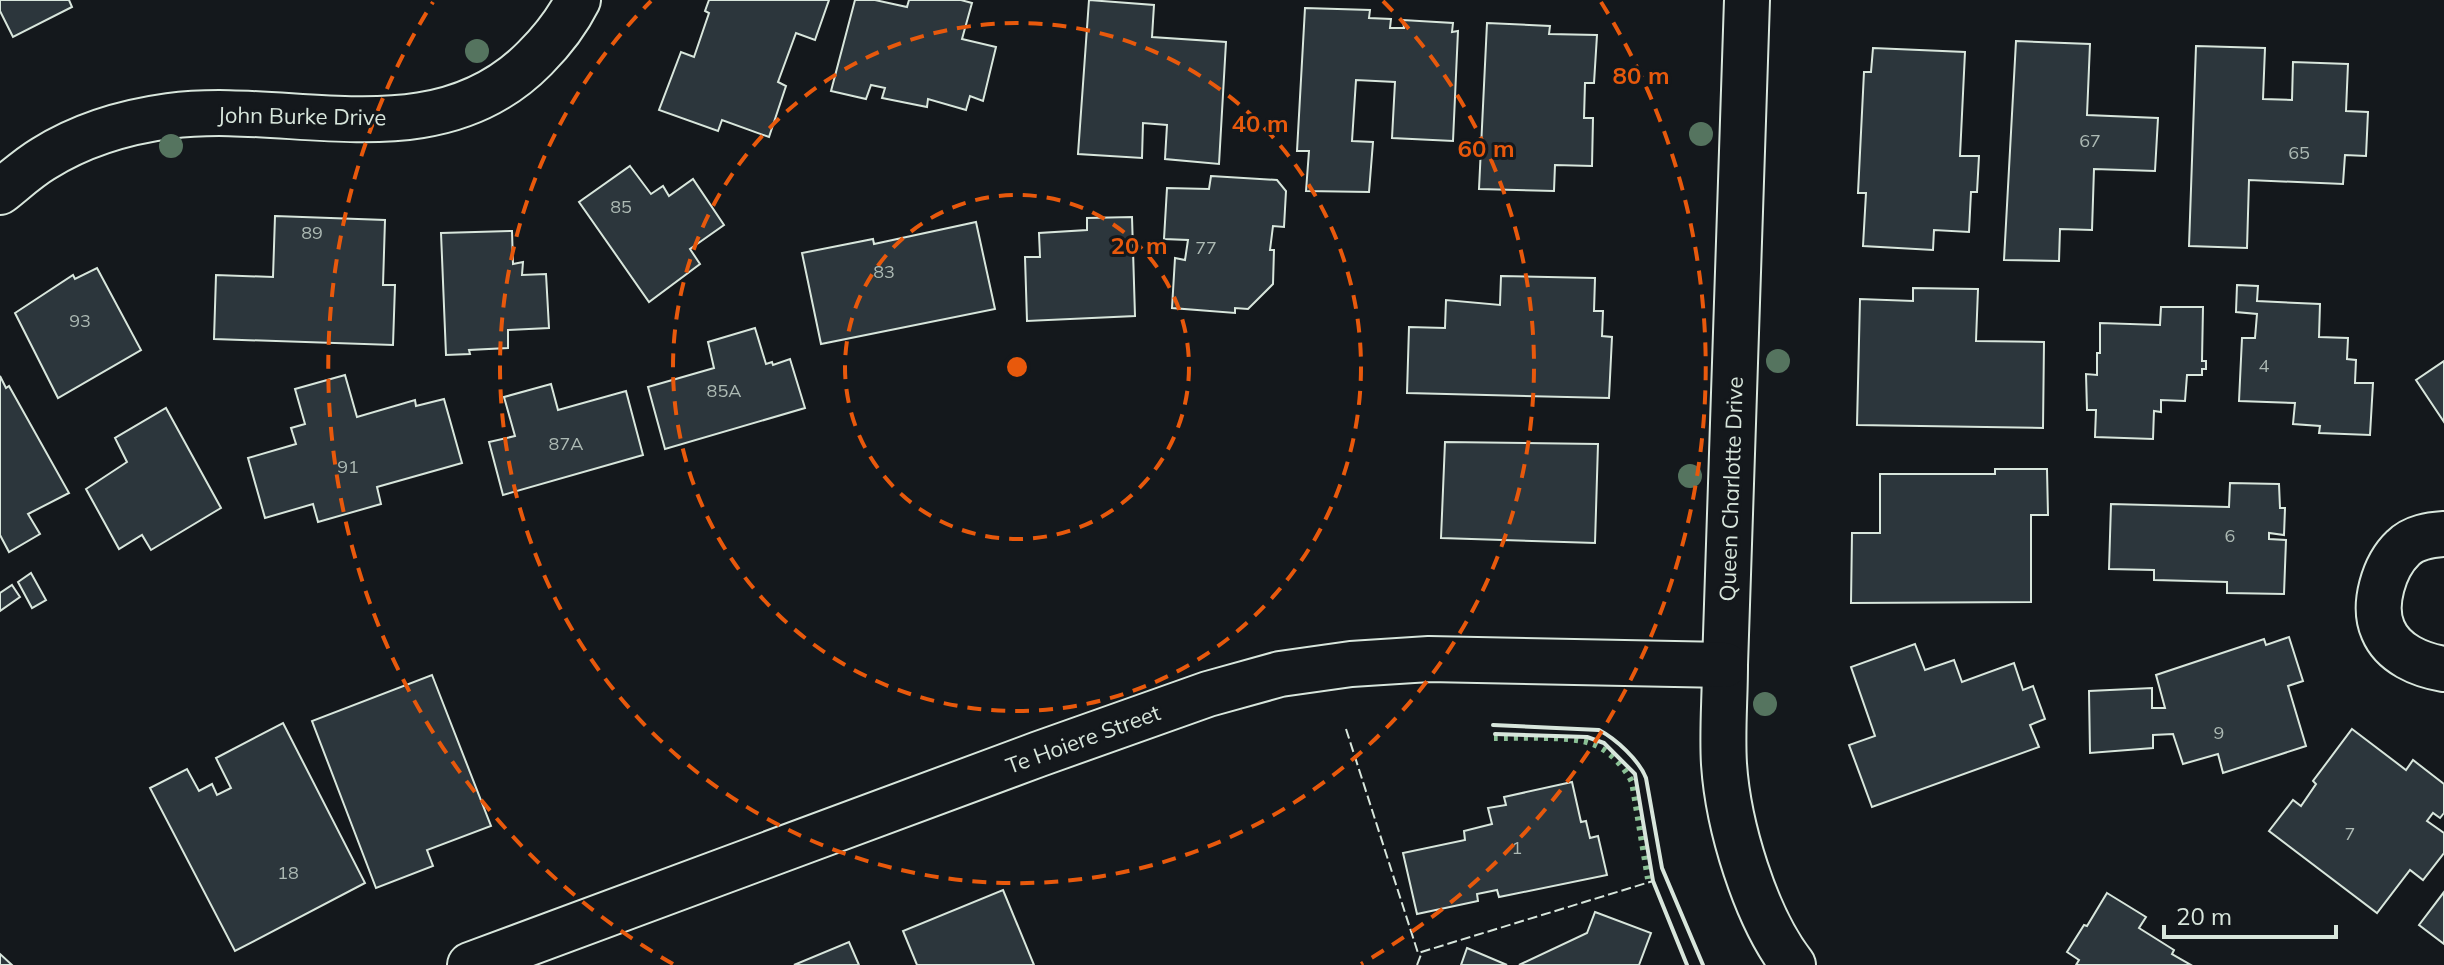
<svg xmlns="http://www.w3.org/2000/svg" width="2444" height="965" viewBox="0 0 2444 965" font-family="Mulish,sans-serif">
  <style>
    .building { fill: #2c363c; stroke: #d8e6dc; stroke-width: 2 }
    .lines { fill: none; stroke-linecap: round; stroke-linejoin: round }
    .minor-casing { stroke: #d8e6dc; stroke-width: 48 }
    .minor { stroke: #14181c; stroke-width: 44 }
    .hedge { stroke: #8ac095; stroke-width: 6; stroke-dasharray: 4 6; stroke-linecap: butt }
    .fence { stroke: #d8e6dc; stroke-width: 2; stroke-dasharray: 10 4; stroke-linecap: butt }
    .wall { stroke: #d8e6dc; stroke-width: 4 }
    .tree { fill: #55745f }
    .ring { fill: none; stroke: #e8590c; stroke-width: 4; stroke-dasharray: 14 10 }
    .labels { text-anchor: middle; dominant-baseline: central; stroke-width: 6; stroke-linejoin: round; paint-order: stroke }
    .number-label { font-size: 18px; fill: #adbab4 }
    .street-label { font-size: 22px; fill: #d8e6dc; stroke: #14181c }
    .centre { fill: #e8590c; stroke: #14181c; stroke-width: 4 }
    .ring-label { font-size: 24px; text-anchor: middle; font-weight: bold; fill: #e8590c; stroke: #14181c; stroke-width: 6; stroke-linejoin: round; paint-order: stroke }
  </style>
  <rect width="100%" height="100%" fill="#14181c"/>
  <!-- building -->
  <g class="building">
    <polygon points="0,0 69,0 72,7 13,37 0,11"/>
    <polygon points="709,0 829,0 815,40 796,33 778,82 786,86 769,137 722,120 718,131 659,110 681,52 694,57 709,13 705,11"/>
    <polygon points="855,0 875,0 907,7 909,0 961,0 972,3 962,39 996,47 983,101 970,96 966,110 928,99 927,107 882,98 885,88 871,85 866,99 831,91"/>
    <polygon points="1089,0 1154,5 1152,37 1226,42 1219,164 1165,159 1167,125 1143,123 1142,158 1078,154"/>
    <polygon points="1305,8 1370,10 1369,18 1391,19 1390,28 1404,28 1403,20 1453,23 1452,32 1458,31 1453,141 1392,138 1395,82 1356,80 1352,141 1373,142 1369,192 1306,191 1309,151 1297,151"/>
    <polygon points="1487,23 1550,26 1549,34 1597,35 1594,83 1585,83 1584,118 1593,118 1592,166 1555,165 1554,191 1479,189"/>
    <polygon points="2016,41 2090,44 2087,115 2158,118 2155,171 2094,169 2092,230 2060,229 2059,261 2004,260"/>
    <polygon points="2196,46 2265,48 2263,99 2292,100 2293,62 2348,64 2346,111 2368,112 2366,156 2345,155 2343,184 2249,180 2247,248 2189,246"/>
    <polygon points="1873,48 1965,52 1960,156 1979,156 1977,192 1971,192 1969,232 1934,230 1933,250 1863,246 1866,193 1858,193 1864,72 1871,72"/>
    <polygon points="630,166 651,194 663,186 669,196 693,179 724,225 690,249 700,264 649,302 579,202"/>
    <polygon points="1211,176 1277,180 1286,191 1284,227 1273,226 1270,250 1274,250 1273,284 1248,309 1235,308 1235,313 1172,308 1175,258 1185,260 1188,240 1164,239 1167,188 1209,189"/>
    <polygon points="275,216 385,220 383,285 395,285 393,345 214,339 216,275 273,277"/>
    <polygon points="1132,217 1135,316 1027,321 1025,257 1040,257 1039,233 1087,230 1087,218"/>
    <polygon points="976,222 995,309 821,344 802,253 873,239 874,244"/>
    <polygon points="512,231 513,264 523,262 522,275 546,274 549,328 508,330 508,348 469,350 470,354 446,355 441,233"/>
    <polygon points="97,268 141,350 58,398 15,313 73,275 75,279"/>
    <polygon points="1501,276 1595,278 1594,311 1603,311 1602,336 1612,337 1609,398 1407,393 1409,327 1445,328 1446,300 1500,305"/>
    <polygon points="2237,285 2258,286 2257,301 2320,304 2319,337 2348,338 2347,359 2356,360 2355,383 2373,383 2370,435 2319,433 2320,426 2293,424 2295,403 2239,401 2242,338 2255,338 2257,314 2236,312"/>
    <polygon points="1913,288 1978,289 1976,341 2044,342 2043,428 1857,425 1860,299 1913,301"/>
    <polygon points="2161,307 2203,307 2202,361 2206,361 2206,369 2202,369 2202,375 2187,375 2185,401 2161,400 2161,412 2154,411 2153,439 2095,437 2096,410 2087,410 2086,374 2097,375 2097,353 2100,353 2100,323 2160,325"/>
    <polygon points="755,328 766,364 772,362 773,365 790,359 805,408 665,449 648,387 714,368 708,342"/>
    <polygon points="2444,361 2444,422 2416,380"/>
    <polygon points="345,375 357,417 415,400 416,406 444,399 462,463 377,487 381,504 318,522 313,504 265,518 248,458 296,444 291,428 305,424 295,389"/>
    <polygon points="0,376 6,388 9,386 69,493 28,514 40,534 9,552 0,535"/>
    <polygon points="551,384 558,410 626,391 643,455 503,495 489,442 515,436 504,397"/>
    <polygon points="166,408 221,508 151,550 142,535 119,549 86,489 127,462 115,438"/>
    <polygon points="1445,442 1598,444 1595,543 1441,538"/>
    <polygon points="1995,469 2047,469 2048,515 2031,515 2031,602 1851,603 1852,533 1880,533 1880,474 1995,474"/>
    <polygon points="2230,483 2279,484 2280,508 2285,508 2284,535 2269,533 2269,539 2286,540 2284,594 2227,593 2227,582 2154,580 2154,570 2109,569 2111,504 2229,507"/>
    <polygon points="31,573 46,600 32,608 18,582"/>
    <polygon points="12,585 20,597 0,611 0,593"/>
    <polygon points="2289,637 2303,681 2288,686 2306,746 2223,773 2218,754 2183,764 2173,734 2153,735 2153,748 2090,753 2089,691 2152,688 2152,708 2165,708 2156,675 2264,639 2266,645"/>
    <polygon points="1915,644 1925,670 1954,660 1962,682 2014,663 2023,690 2033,686 2045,719 2030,725 2039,747 1872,807 1849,745 1875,736 1851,667"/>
    <polygon points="432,675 491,826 427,850 433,866 376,888 312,721"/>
    <polygon points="283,723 365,883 235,951 150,788 187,769 199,791 212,784 217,795 231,788 216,758"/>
    <polygon points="2352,729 2406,770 2413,760 2444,784 2444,813 2440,818 2433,813 2427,821 2444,833 2444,853 2423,880 2410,870 2377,913 2269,831 2293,800 2301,806 2316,784 2313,781"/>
    <polygon points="1572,782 1581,822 1586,821 1590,838 1598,836 1607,875 1499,897 1497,890 1477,894 1478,901 1417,914 1403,853 1465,840 1464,831 1492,824 1488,808 1506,805 1504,797"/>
    <polygon points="1003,890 1034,965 917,965 903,931"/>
    <polygon points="2444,892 2444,944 2419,925"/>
    <polygon points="2107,893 2146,917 2139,928 2174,950 2172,954 2191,965 2076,965 2079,960 2067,952 2084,925 2087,926"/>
    <polygon points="1595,912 1651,933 1639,965 1519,965 1587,933"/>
    <polygon points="849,942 859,965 794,965"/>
    <polygon points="1467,948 1507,965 1461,965"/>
    <polygon points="0,954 12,965 0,965"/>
  </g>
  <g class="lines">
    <defs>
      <g id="minor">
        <path d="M1747,0L1725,665C1725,698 1722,731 1724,764C1728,825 1755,916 1793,965"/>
        <path d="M0,192C14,181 28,168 43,159C81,135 125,122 169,116C292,100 435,160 535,58C552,41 567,22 578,0"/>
        <path d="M2444,534C2430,535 2414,537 2403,548C2384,566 2372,605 2383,630C2393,654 2420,665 2444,669"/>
        <polyline points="470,965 1039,754 1208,694 1280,674 1351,664 1429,659 1725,665"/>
      </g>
    </defs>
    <!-- minor casing -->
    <use href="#minor" class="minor-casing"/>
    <!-- minor -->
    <use href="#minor" class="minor"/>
    <!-- hedge -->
    <path class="hedge" d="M1494,738C1517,738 1571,736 1590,743C1607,748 1624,766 1632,782L1648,879"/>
    <!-- fence -->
    <g class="fence">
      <polyline points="1346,729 1418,953 1653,881"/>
      <polyline points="1417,965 1422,952"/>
    </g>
    <!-- wall -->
    <g class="wall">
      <path d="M1493,725L1599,730C1616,739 1639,760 1646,778L1662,868L1703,965"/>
      <polyline points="1495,734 1587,737 1604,743 1635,774 1653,881 1687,965"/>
    </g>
  </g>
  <!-- trees -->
  <g class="tree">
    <circle cx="477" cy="51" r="12"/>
    <circle cx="1701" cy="134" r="12"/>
    <circle cx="171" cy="146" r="12"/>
    <circle cx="1778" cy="361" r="12"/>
    <circle cx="1690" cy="476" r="12"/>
    <circle cx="1765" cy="704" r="12"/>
  </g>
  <!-- distance rings -->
  <g class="ring">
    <circle cx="1017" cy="367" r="172"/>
    <circle cx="1017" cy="367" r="344"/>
    <path d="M1383 1A517 517 0 1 1 651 1"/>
    <path d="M673 964A689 689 0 0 1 433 2M1601 2A689 689 0 0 1 1361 964"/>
  </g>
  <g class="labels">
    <!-- number labels -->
    <g class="number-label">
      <text x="2090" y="140">67</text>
      <text x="2299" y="152">65</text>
      <text x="621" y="206">85</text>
      <text x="312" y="232">89</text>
      <text x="1206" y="247">77</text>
      <text x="884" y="271">83</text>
      <text x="80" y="320">93</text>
      <text x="2264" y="365">4</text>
      <text x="724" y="390">85A</text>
      <text x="566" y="443">87A</text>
      <text x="348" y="466">91</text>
      <text x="2230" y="535">6</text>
      <text x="2219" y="732">9</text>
      <text x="2350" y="833">7</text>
      <text x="1517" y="847">1</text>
      <text x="288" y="872">18</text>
    </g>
    <!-- street labels -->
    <g class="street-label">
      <text transform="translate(302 116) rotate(1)">John Burke Drive</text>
      <text transform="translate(1731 489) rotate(-88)">Queen Charlotte Drive</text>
      <text transform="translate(1083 739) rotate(-20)">Te Hoiere Street</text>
    </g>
  </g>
  <circle cx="1017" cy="367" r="12" class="centre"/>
  <g class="ring-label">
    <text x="1641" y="84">80 m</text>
    <text x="1260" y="132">40 m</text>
    <text x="1486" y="157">60 m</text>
    <text x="1139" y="254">20 m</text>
  </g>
  <!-- scale -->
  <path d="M2164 925v12h172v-12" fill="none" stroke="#d8e6dc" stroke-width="4"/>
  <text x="2176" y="925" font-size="24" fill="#d8e6dc" stroke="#14181c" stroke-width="6" paint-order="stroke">20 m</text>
</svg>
